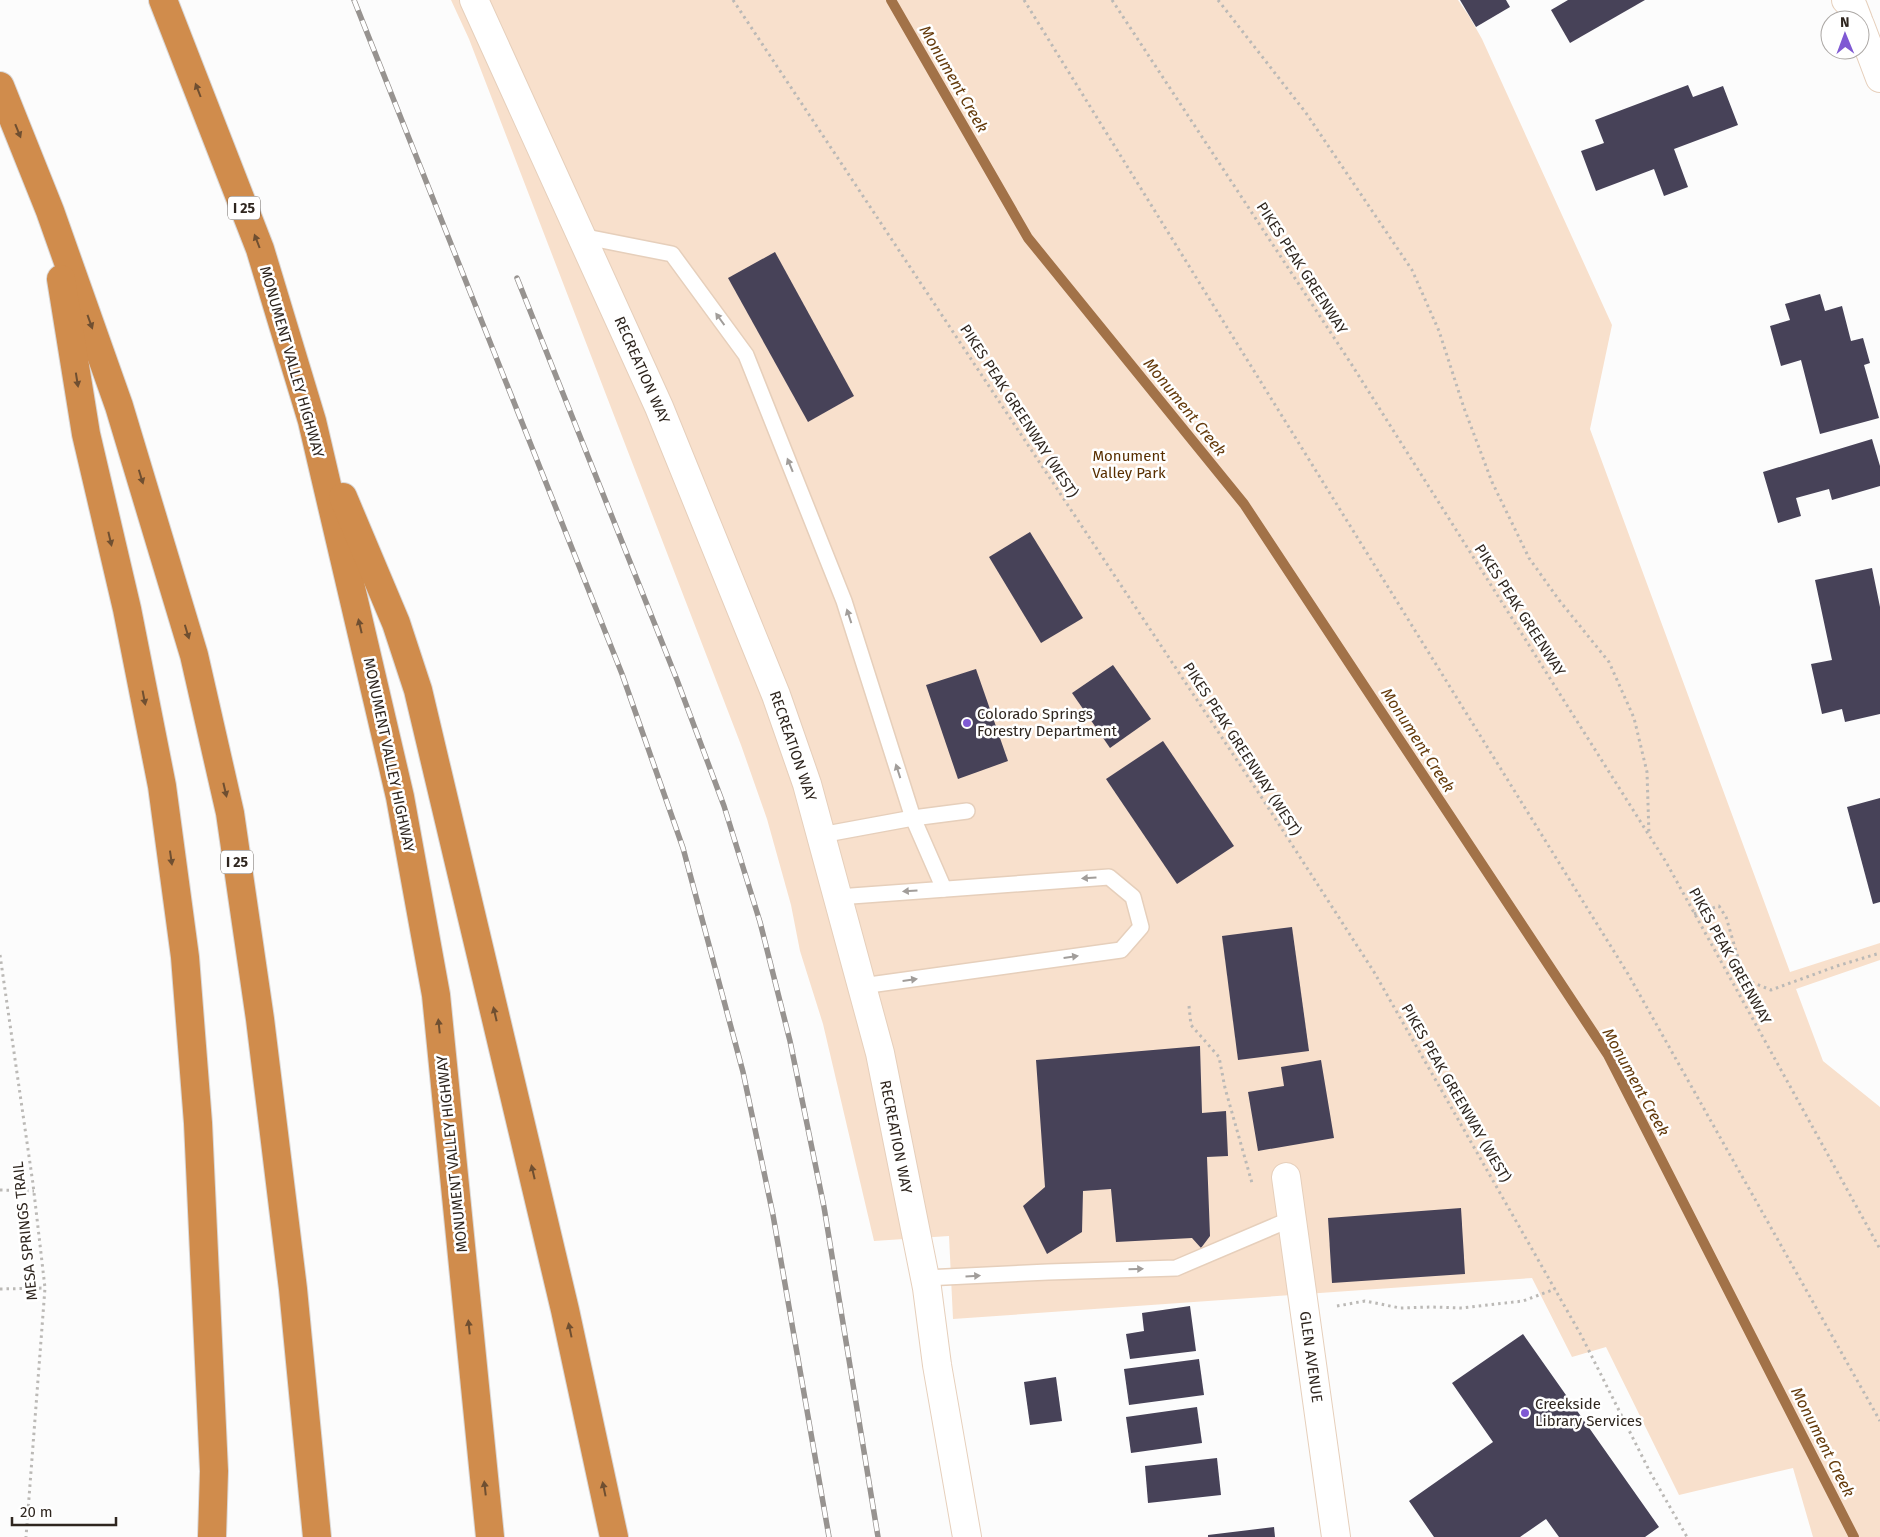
<svg xmlns="http://www.w3.org/2000/svg" width="1880" height="1537" viewBox="0 0 1880 1537" font-family="'Fira Sans',sans-serif">
  <style>
    .green { fill: #f8e0cc }
    .lines { fill: none; stroke-linecap: round; stroke-linejoin: round }
    .stream { stroke: #a27248; stroke-width: 10 }
    .building { fill: #474258 }
    .service-casing { stroke: #e6cfbb; stroke-width: 18 }
    .minor-casing { stroke: #e6cfbb; stroke-width: 30 }
    .tertiary-casing { stroke: #e6cfbb; stroke-width: 30 }
    .motorway-casing { stroke: #dad8d7; stroke-width: 30 }
    .path { stroke: #bbb9b6; stroke-width: 3; stroke-dasharray: 2.5 4; stroke-linecap: butt }
    .service { stroke: #fff; stroke-width: 15 }
    .minor { stroke: #fff; stroke-width: 28 }
    .tertiary { stroke: #fff; stroke-width: 28 }
    .motorway { stroke: #d08c4c; stroke-width: 28 }
    .rail-casing { stroke: #979390; stroke-width: 5.5 }
    .rail { stroke: #fff; stroke-width: 4; stroke-dasharray: 11; stroke-linecap: butt }
    .oneway { fill: #6f4f31 }
    .oneway2 { fill: #a19d9a }
    .poi-dot { fill: #7f59d3; stroke: #fff; stroke-width: 2 }
    .labels { text-anchor: middle; dominant-baseline: central; stroke-width: 5; stroke-linejoin: round; paint-order: stroke }
    .shield { fill: #fff; stroke: #6d6762; stroke-width: 1 }
    .shield-label { font-size: 14px; font-weight: bold; fill: #2f261f }
    .street-label { font-size: 15px; fill: #2f261f; stroke: #fff }
    .park-label { font-size: 15px; fill: #592f00; stroke: #fff }
    .poi-label { font-size: 15px; fill: #2f261f; stroke: #fff; text-anchor: start }
    .water-label { font-size: 16px; font-style: italic; fill: #643a0b; stroke: #fff }
  </style>
  <rect width="100%" height="100%" fill="#fcfcfc"/>
  <!-- green -->
  <polygon class="green" points="451,0 1458,0 1469,16 1482,39 1612,325 1590,429 1790,972 1880,943 1880,960 1796,989 1823,1061 1880,1107 1880,1537 1813,1537 1793,1468 1679,1495 1606,1347 1572,1357 1532,1278 953,1319 949,1236 874,1241 823,1024 800,951 791,905 767,819 741,745 469,39"/>
  <g class="lines">
    <!-- stream -->
    <polyline class="stream" points="891,0 1028,238 1244,504 1608,1055 1854,1537"/>
  </g>
  <!-- building -->
  <g class="building">
    <polygon points="1460,0 1506,0 1510,7 1476,27"/>
    <polygon points="1568,0 1645,0 1570,43 1551,10"/>
    <polygon points="1688,85 1693,97 1723,86 1738,125 1674,149 1688,187 1664,196 1654,169 1596,191 1581,151 1604,143 1595,120"/>
    <polygon points="775,252 854,396 808,422 728,278"/>
    <polygon points="1820,294 1825,311 1842,306 1851,341 1863,338 1870,363 1864,365 1879,418 1820,434 1801,360 1781,366 1770,326 1790,320 1785,304"/>
    <polygon points="1872,439 1880,466 1880,486 1832,500 1829,489 1796,498 1801,516 1778,523 1763,472"/>
    <polygon points="1030,532 1083,618 1041,643 989,557"/>
    <polygon points="1872,568 1880,607 1880,714 1845,722 1842,709 1822,714 1811,664 1832,660 1815,580"/>
    <polygon points="1113,665 1151,719 1110,748 1072,693"/>
    <polygon points="976,669 1008,761 958,779 926,685"/>
    <polygon points="1163,741 1234,846 1177,884 1106,779"/>
    <polygon points="1880,798 1880,902 1873,904 1847,807"/>
    <polygon points="1292,927 1309,1051 1238,1060 1222,936"/>
    <polygon points="1200,1046 1202,1113 1226,1111 1228,1156 1207,1157 1210,1236 1201,1248 1192,1238 1116,1242 1111,1189 1083,1191 1082,1232 1047,1254 1023,1206 1045,1187 1036,1060"/>
    <polygon points="1321,1060 1334,1138 1258,1151 1248,1092 1284,1086 1281,1067"/>
    <polygon points="1461,1208 1465,1274 1332,1283 1328,1218"/>
    <polygon points="1190,1306 1196,1351 1130,1359 1126,1334 1144,1331 1142,1313"/>
    <polygon points="1523,1334 1659,1527 1645,1537 1559,1537 1546,1519 1520,1537 1434,1537 1409,1501 1493,1442 1452,1383"/>
    <polygon points="1199,1359 1204,1395 1129,1405 1124,1369"/>
    <polygon points="1056,1377 1062,1421 1030,1425 1024,1382"/>
    <polygon points="1197,1407 1202,1443 1131,1453 1126,1417"/>
    <polygon points="1217,1458 1221,1495 1148,1503 1145,1466"/>
    <polygon points="1274,1527 1275,1537 1208,1537 1208,1535"/>
  </g>
  <g class="lines">
    <defs>
      <g id="service">
        <polyline points="581,236 672,254 746,355 844,601 913,818 944,889"/>
        <polyline points="821,835 913,818 967,811"/>
        <polyline points="838,897 1109,877 1133,897 1141,927 1121,950 862,986"/>
        <polyline points="925,1278 1048,1272 1176,1268 1291,1219"/>
      </g>
      <g id="minor">
        <polyline points="1846,0 1853,7 1858,20"/>
        <polyline points="1860,25 1880,78"/>
        <polyline points="1286,1177 1336,1537"/>
      </g>
      <polyline id="tertiary" points="474,0 659,407 776,695 807,784 880,1053 927,1288 937,1365 967,1537"/>
      <g id="motorway">
        <polyline points="163,0 260,249 312,421 400,797 436,995 490,1537"/>
        <polyline points="0,86 50,211 119,406 194,655 230,813 260,1019 293,1289 317,1537"/>
        <polyline points="61,279 86,434 127,609 162,786 185,957 198,1123 214,1471 212,1537"/>
        <polyline points="343,497 396,623 418,690 565,1310 614,1537"/>
      </g>
    </defs>
    <!-- service casing -->
    <use href="#service" class="service-casing"/>
    <!-- minor casing -->
    <use href="#minor" class="minor-casing"/>
    <!-- tertiary casing -->
    <use href="#tertiary" class="tertiary-casing"/>
    <!-- motorway casing -->
    <use href="#motorway" class="motorway-casing"/>
    <!-- path -->
    <g class="path">
      <polyline points="733,0 1260,795 1374,972 1581,1335 1650,1472 1687,1537"/>
      <polyline points="1024,0 1628,974 1880,1421"/>
      <polyline points="1112,0 1350,362 1666,862 1880,1249"/>
      <polyline points="1218,0 1306,113 1412,270 1439,331 1464,408 1492,482 1529,558 1559,600 1609,662 1634,718 1647,772 1649,835"/>
      <polyline points="1694,914 1719,906 1726,917 1739,961 1749,981 1771,990 1837,966 1880,953"/>
      <polyline points="0,955 33,1184 45,1288 26,1537"/>
      <polyline points="1189,1006 1191,1025 1219,1057 1225,1088 1252,1183"/>
      <polyline points="0,1190 34,1191"/>
      <polyline points="0,1289 45,1288"/>
      <polyline points="1337,1306 1365,1301 1400,1308 1432,1307 1462,1308 1523,1301 1555,1289"/>
    </g>
    <!-- service -->
    <use href="#service" class="service"/>
    <!-- minor -->
    <use href="#minor" class="minor"/>
    <!-- tertiary -->
    <use href="#tertiary" class="tertiary"/>
    <!-- motorway -->
    <use href="#motorway" class="motorway"/>
    <defs>
      <g id="rail">
        <polyline points="354,0 622,674 683,848 743,1072 773,1215 829,1537"/>
        <polyline points="517,278 677,680 724,806 760,922 790,1041 824,1207 878,1537"/>
      </g>
    </defs>
    <!-- rail casing -->
    <use href="#rail" class="rail-casing"/>
    <!-- rail -->
    <use href="#rail" class="rail"/>
  </g>
  <!-- one-way arrows -->
  <defs><path id="oneway-solid" d="M-6-.8H1V-3.2L6.5 0L1 3.2V.8H-6Z" transform="scale(1.25)"/></defs>
  <g class="oneway">
    <use href="#oneway-solid" transform="translate(198 90) rotate(-111)"/>
    <use href="#oneway-solid" transform="translate(18 131) rotate(68)"/>
    <use href="#oneway-solid" transform="translate(257 241) rotate(-111)"/>
    <use href="#oneway-solid" transform="translate(90 322) rotate(70)"/>
    <use href="#oneway-solid" transform="translate(77 380) rotate(81)"/>
    <use href="#oneway-solid" transform="translate(141 477) rotate(73)"/>
    <use href="#oneway-solid" transform="translate(110 539) rotate(77)"/>
    <use href="#oneway-solid" transform="translate(360 626) rotate(-103)"/>
    <use href="#oneway-solid" transform="translate(187 632) rotate(73)"/>
    <use href="#oneway-solid" transform="translate(144 698) rotate(79)"/>
    <use href="#oneway-solid" transform="translate(225 790) rotate(77)"/>
    <use href="#oneway-solid" transform="translate(171 858) rotate(82)"/>
    <use href="#oneway-solid" transform="translate(495 1014) rotate(-103)"/>
    <use href="#oneway-solid" transform="translate(439 1026) rotate(-96)"/>
    <use href="#oneway-solid" transform="translate(533 1172) rotate(-103)"/>
    <use href="#oneway-solid" transform="translate(469 1327) rotate(-96)"/>
    <use href="#oneway-solid" transform="translate(570 1330) rotate(-102)"/>
    <use href="#oneway-solid" transform="translate(485 1488) rotate(-96)"/>
    <use href="#oneway-solid" transform="translate(604 1489) rotate(-102)"/>
  </g>
  <g class="oneway2">
    <use href="#oneway-solid" transform="translate(720 319) rotate(-126)"/>
    <use href="#oneway-solid" transform="translate(790 465) rotate(-112)"/>
    <use href="#oneway-solid" transform="translate(849 616) rotate(-108)"/>
    <use href="#oneway-solid" transform="translate(898 771) rotate(-108)"/>
    <use href="#oneway-solid" transform="translate(1089 878) rotate(176)"/>
    <use href="#oneway-solid" transform="translate(910 891) rotate(176)"/>
    <use href="#oneway-solid" transform="translate(1071 957) rotate(-8)"/>
    <use href="#oneway-solid" transform="translate(910 980) rotate(-8)"/>
    <use href="#oneway-solid" transform="translate(1136 1269) rotate(-2)"/>
    <use href="#oneway-solid" transform="translate(973 1276) rotate(-3)"/>
  </g>
  <!-- markers -->
  <g class="poi-dot">
    <circle cx="967" cy="723" r="5"/>
    <circle cx="1525" cy="1413" r="5"/>
  </g>
  <g class="labels">
    <!-- shield labels -->
    <g class="shield">
      <rect x="228" y="196.5" width="32" height="23" rx="4"/>
      <rect x="221" y="850.5" width="32" height="23" rx="4"/>
    </g>
    <g class="shield-label">
      <text x="244" y="208">I 25</text>
      <text x="237" y="862">I 25</text>
    </g>
    <!-- street labels -->
    <g class="street-label">
      <text transform="translate(1302 268) rotate(57)">PIKES PEAK GREENWAY</text>
      <text transform="translate(292 362) rotate(74)">MONUMENT VALLEY HIGHWAY</text>
      <text transform="translate(642 370) rotate(66)">RECREATION WAY</text>
      <text transform="translate(1019 411) rotate(57)">PIKES PEAK GREENWAY (WEST)</text>
      <text transform="translate(1520 610) rotate(57)">PIKES PEAK GREENWAY</text>
      <text transform="translate(793 746) rotate(71)">RECREATION WAY</text>
      <text transform="translate(1242 749) rotate(57)">PIKES PEAK GREENWAY (WEST)</text>
      <text transform="translate(389 755) rotate(78)">MONUMENT VALLEY HIGHWAY</text>
      <text transform="translate(1730 956) rotate(61)">PIKES PEAK GREENWAY</text>
      <text transform="translate(1456 1093) rotate(60)">PIKES PEAK GREENWAY (WEST)</text>
      <text transform="translate(896 1137) rotate(79)">RECREATION WAY</text>
      <text transform="translate(452 1154) rotate(-96)">MONUMENT VALLEY HIGHWAY</text>
      <text transform="translate(25 1231) rotate(-96)">MESA SPRINGS TRAIL</text>
      <text transform="translate(1311 1357) rotate(82)">GLEN AVENUE</text>
    </g>
    <!-- park labels -->
    <g class="park-label">
      <text x="1129" y="456">Monument<tspan x="1129" dy="17">Valley Park</tspan></text>
    </g>
    <!-- poi labels -->
    <g class="poi-label">
      <text x="977" y="714">Colorado Springs<tspan x="977" dy="17">Forestry Department</tspan></text>
      <text x="1535" y="1404">Creekside<tspan x="1535" dy="17">Library Services</tspan></text>
    </g>
    <!-- water labels -->
    <g class="water-label">
      <text transform="translate(954 79) rotate(60)">Monument Creek</text>
      <text transform="translate(1185 407) rotate(51)">Monument Creek</text>
      <text transform="translate(1418 740) rotate(57)">Monument Creek</text>
      <text transform="translate(1636 1082) rotate(61)">Monument Creek</text>
      <text transform="translate(1823 1442) rotate(63)">Monument Creek</text>
    </g>
  </g>
  <!-- north arrow -->
  <g transform="translate(1845 35) rotate(359)"><circle r="24" fill="#ffffff" stroke="#aca8a5"/>
  <path d="M0-4L9 19L0 12L-9 19Z" fill="#7f59d3"/>
  <text y="-8" font-size="14" font-weight="bold" text-anchor="middle" fill="#2f261f">N</text>
  </g>
  <!-- scale -->
  <path d="M12 1517v8h104v-8" fill="none" stroke="#2f261f" stroke-width="2.5"/>
  <text x="20" y="1517" font-size="15" fill="#2f261f" stroke="#ffffff" stroke-width="4" paint-order="stroke">20 m</text>
</svg>
